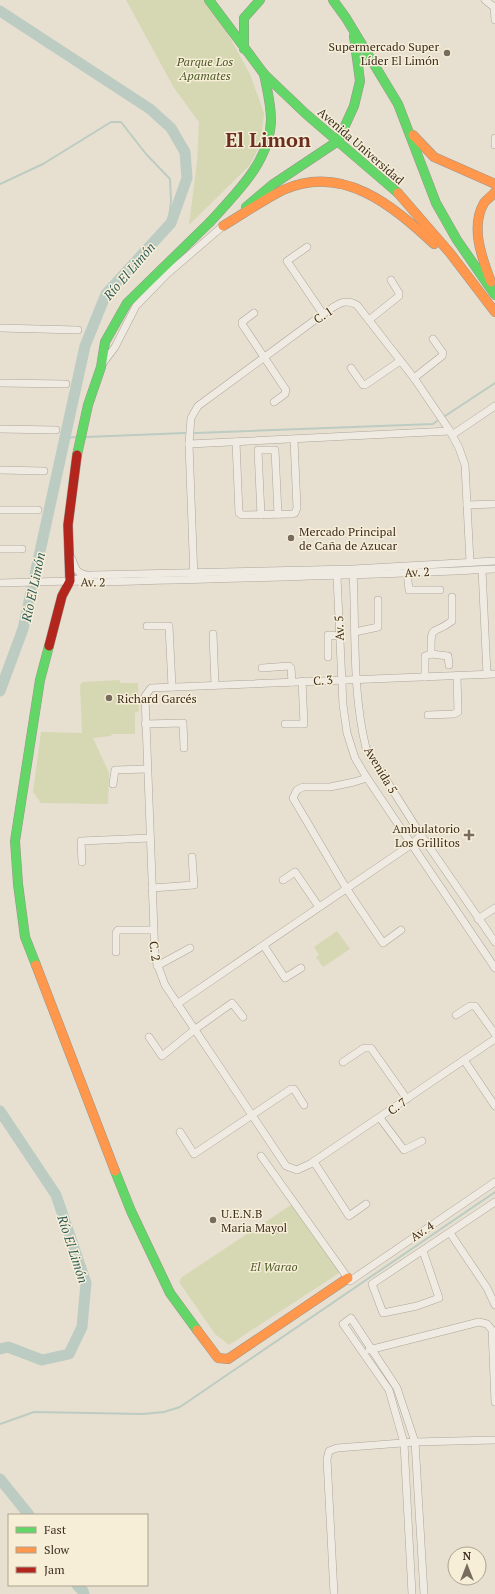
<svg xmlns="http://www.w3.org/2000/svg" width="495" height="1594" viewBox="0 0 495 1594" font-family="'PT Serif',serif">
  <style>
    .green { fill: #d6d7b3 }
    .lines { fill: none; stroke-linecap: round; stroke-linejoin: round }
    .stream { stroke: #bcccc2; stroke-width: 2 }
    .river { stroke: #bcccc2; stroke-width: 11 }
    .street-casing { stroke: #ada599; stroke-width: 8 }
    .fast-casing { stroke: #9c958a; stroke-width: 10 }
    .slow-casing { stroke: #9c958a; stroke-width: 10 }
    .jam-casing { stroke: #9c958a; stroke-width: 10 }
    .street { stroke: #efebe3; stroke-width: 7 }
    .fast { stroke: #63d668; stroke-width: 9 }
    .slow { stroke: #ff974d; stroke-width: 9 }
    .jam { stroke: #b3261e; stroke-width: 9 }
    .poi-dot { fill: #786c5e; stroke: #f7eed8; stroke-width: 1.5 }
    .labels { text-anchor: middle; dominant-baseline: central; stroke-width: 3; stroke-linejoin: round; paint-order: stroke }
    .poi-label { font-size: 12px; fill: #3d2e20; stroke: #f7eed8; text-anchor: start }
    .park-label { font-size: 12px; font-style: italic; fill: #4d5a26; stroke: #f7eed8 }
    .street-label { font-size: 12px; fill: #3d2e20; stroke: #f7eed8 }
    .water-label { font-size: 13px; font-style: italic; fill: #2f5d5a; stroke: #f7eed8 }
    .town-label { font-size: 20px; font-weight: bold; fill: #6b2e1e; stroke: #f7eed8 }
  </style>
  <rect width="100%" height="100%" fill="#e7e0d1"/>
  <!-- green -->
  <g class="green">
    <polygon points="126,0 209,0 250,74 264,113 261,143 250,165 189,225 197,162 199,122 174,88"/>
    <polygon points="119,680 121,683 138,683 139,711 135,713 135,734 112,734 111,736 93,738 109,773 108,804 41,803 33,792 41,732 82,733 80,685 83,682"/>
    <polygon points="337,931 350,949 323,967 316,957 319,955 314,947"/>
    <polygon points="294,1203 342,1271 229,1345 215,1334 179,1282 182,1277"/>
  </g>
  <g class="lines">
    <!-- stream -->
    <g class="stream">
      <polyline points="0,184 43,164 111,122 121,122 146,154 170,179 171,201 168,226"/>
      <polyline points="445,416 495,383"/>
      <polyline points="195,433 433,424 437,421"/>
      <polyline points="86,437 185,433"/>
      <polyline points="65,438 76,437"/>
      <polyline points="0,1424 34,1412 143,1414 164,1412 180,1407 495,1192"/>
    </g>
    <!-- river -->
    <g class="river">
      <polyline points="0,11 150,109 171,128 185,152 187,178 171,223 106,294 85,346 23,629 0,691"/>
      <polyline points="0,1111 56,1195 86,1283 82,1327 69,1354 42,1360 8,1347 0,1349"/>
      <polyline points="0,1479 29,1515"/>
      <polyline points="77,1585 83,1591 84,1594"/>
    </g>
    <defs>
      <g id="street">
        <polyline points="485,0 494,7 495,20"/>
        <polyline points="495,138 495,145"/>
        <polyline points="307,247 287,261 323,314"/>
        <polyline points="254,313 242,322 242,324 286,390 285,394 274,402"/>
        <polyline points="369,320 399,296 399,293 391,280"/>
        <polyline points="0,328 78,330"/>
        <polyline points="103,363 115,347 136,306 167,274 223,226"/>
        <polyline points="351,368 363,385 365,385 400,361"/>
        <polyline points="414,378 442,356 443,353 433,339"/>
        <polyline points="0,383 66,384"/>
        <polyline points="0,429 56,430"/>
        <polyline points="452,435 495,406"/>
        <polyline points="236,442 239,513 242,515 292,514 295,513 297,508 294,440"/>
        <polyline points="189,444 450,431"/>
        <polyline points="0,470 44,471"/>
        <polyline points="467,505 495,504"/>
        <polyline points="0,510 38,510"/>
        <polyline points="261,515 258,450 275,450 278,514"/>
        <polyline points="0,549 22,549"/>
        <path d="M72,559C75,569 78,575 89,575"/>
        <polyline points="482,570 487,674"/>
        <path d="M353,572C356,631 352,691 366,748L421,835L495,942"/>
        <polyline points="407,572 409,590 440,590"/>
        <polyline points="337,577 343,705 347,733 355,758 367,778 495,968"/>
        <polyline points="77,579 93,575 353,569 495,561"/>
        <path d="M194,579L189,444L191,418L198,406L323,314C335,307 342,297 357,305L414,378L450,431L459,448L465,465L470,562"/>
        <path d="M0,583L70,581L96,582C229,578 362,576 495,569"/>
        <polyline points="147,626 169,626 172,687"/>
        <polyline points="355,632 378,627 378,600"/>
        <polyline points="213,634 215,685"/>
        <path d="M431,654C431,622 431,637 452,621V597"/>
        <polyline points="328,657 328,635 340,636"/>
        <polyline points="262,668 289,666 291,668 292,682"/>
        <polyline points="495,674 151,688 145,696 155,958 165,985 286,1166 297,1170 310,1164 495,1039"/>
        <polyline points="425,677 425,656 431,654 448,656 449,665"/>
        <polyline points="428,715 454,714 458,712 457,676"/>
        <polyline points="145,724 183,723 184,748"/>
        <polyline points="285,724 304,724 302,681"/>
        <polyline points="367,778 354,782 330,787 303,787 297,790 293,798 346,888 383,943 401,930"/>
        <polyline points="113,784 115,770 147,769"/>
        <polyline points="82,862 81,841 150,838"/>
        <polyline points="283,880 295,872 319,907"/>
        <polyline points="152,888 194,885 192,857"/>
        <polyline points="478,919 495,908"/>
        <polyline points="264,946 285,978 301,968"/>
        <polyline points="116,952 116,933 118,930 153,930"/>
        <polyline points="157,966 190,948"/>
        <polyline points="177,1004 412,844 421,835"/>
        <polyline points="456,1015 470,1006 475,1006 495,1034"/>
        <polyline points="149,1037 162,1056 194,1030 232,1003 243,1017"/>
        <polyline points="464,1060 495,1106"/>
        <polyline points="343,1062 364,1048 371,1048 407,1099"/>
        <polyline points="380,1118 404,1150 422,1141"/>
        <polyline points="180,1132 194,1154 291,1089 294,1089 304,1105"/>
        <polyline points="261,1156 350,1281 495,1182"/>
        <polyline points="314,1162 349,1216 366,1204"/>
        <polyline points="450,1233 487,1288 495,1305"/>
        <polyline points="423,1251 439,1298 417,1306 383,1313 372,1284 495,1202"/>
        <polyline points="369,1350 479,1322 487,1324 492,1330 495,1402"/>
        <polyline points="334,1594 327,1459 329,1451 337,1448 415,1442 495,1440"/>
        <polyline points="412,1594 404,1443 389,1390 343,1324 351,1318 397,1388 415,1442 424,1594"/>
      </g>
      <g id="fast">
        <polyline points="209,0 264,74 306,114 398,193"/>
        <polyline points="333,0 346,18 398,104 436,203 457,240 495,295"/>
        <polyline points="244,49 244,18 260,0"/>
        <polyline points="246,207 272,185 338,141 354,106 360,81 354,36"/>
        <path d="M210,222C236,193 270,162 271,120C271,104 267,89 264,74"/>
        <polyline points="77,455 88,405 101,367 105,342 127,303 210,222"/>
        <polyline points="36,965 25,937 18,884 15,841 40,680 49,646"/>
        <polyline points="115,1171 131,1211 170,1293 197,1330"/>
      </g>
      <g id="slow">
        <polyline points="413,135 434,157 495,184"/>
        <polyline points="398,193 450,253 495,312"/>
        <path d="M223,226C243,214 263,200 283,190C343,163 393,206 434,244"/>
        <path d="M491,282C482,258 470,227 484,203C487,199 492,196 495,192"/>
        <polyline points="36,965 115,1171"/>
        <polyline points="197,1330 218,1358 228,1359 348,1278"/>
      </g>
      <polyline id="jam" points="49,646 62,596 70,581 68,525 77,455"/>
    </defs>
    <!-- street casing -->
    <use href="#street" class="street-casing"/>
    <!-- fast casing -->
    <use href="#fast" class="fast-casing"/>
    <!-- slow casing -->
    <use href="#slow" class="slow-casing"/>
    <!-- jam casing -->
    <use href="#jam" class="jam-casing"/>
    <!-- street -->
    <use href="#street" class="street"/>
    <!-- fast -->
    <use href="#fast" class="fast"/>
    <!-- slow -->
    <use href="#slow" class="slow"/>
    <!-- jam -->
    <use href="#jam" class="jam"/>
  </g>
  <!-- markers -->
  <g class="poi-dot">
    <circle cx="447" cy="53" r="4"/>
    <circle cx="291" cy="538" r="4"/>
    <circle cx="109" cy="698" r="4"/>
    <path d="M467 829h4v4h4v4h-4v4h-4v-4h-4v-4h4z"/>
    <circle cx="213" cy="1220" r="4"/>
  </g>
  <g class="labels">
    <!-- poi labels -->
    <g class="poi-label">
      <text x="439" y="46" text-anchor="end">Supermercado Super<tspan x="439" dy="14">Líder El Limón</tspan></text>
      <text x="299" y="531">Mercado Principal<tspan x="299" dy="14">de Caña de Azucar</tspan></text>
      <text x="117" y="698">Richard Garcés</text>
      <text x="460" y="828" text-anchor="end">Ambulatorio<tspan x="460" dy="14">Los Grillitos</tspan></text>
      <text x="221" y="1213">U.E.N.B<tspan x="221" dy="14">Maria Mayol</tspan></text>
    </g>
    <!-- park labels -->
    <g class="park-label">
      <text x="205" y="61">Parque Los<tspan x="205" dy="14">Apamates</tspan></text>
      <text x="274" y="1266">El Warao</text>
    </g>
    <!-- street labels -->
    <g class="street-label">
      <text transform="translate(361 146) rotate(41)">Avenida Universidad</text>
      <text transform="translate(323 315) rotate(-34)">C. 1</text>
      <text transform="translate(417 572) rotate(-3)">Av. 2</text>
      <text transform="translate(93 582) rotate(1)">Av. 2</text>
      <text transform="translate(339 628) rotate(-92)">Av. 5</text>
      <text transform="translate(323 680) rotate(-4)">C. 3</text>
      <text transform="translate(381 770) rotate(59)">Avenida 5</text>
      <text transform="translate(155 951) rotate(82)">C. 2</text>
      <text transform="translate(397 1106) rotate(-35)">C. 7</text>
      <text transform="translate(422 1231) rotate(-34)">Av. 4</text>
    </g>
    <!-- water labels -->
    <g class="water-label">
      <text transform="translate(129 271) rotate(-49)">Río El Limón</text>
      <text transform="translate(33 587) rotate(-78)">Río El Limón</text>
      <text transform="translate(73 1249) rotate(72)">Río El Limón</text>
    </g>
    <!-- town labels -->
    <g class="town-label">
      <text x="268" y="139">El Limon</text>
    </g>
  </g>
  <!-- legend -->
  <rect x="8" y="1514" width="140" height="72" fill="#f7eed8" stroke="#ada18e"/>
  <rect x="16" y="1527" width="20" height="6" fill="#63d668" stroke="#ada18e"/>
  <text x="44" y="1534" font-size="12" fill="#3d2e20">Fast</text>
  <rect x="16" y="1547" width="20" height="6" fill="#ff974d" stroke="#ada18e"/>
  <text x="44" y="1554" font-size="12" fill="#3d2e20">Slow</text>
  <rect x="16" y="1567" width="20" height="6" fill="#b3261e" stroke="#ada18e"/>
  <text x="44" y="1574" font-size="12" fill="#3d2e20">Jam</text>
  <!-- north arrow -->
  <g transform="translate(467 1566)"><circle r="19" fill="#f7eed8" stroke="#ada18e"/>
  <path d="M0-3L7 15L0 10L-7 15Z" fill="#786c5e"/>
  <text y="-6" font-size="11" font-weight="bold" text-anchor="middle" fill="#3d2e20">N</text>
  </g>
</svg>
